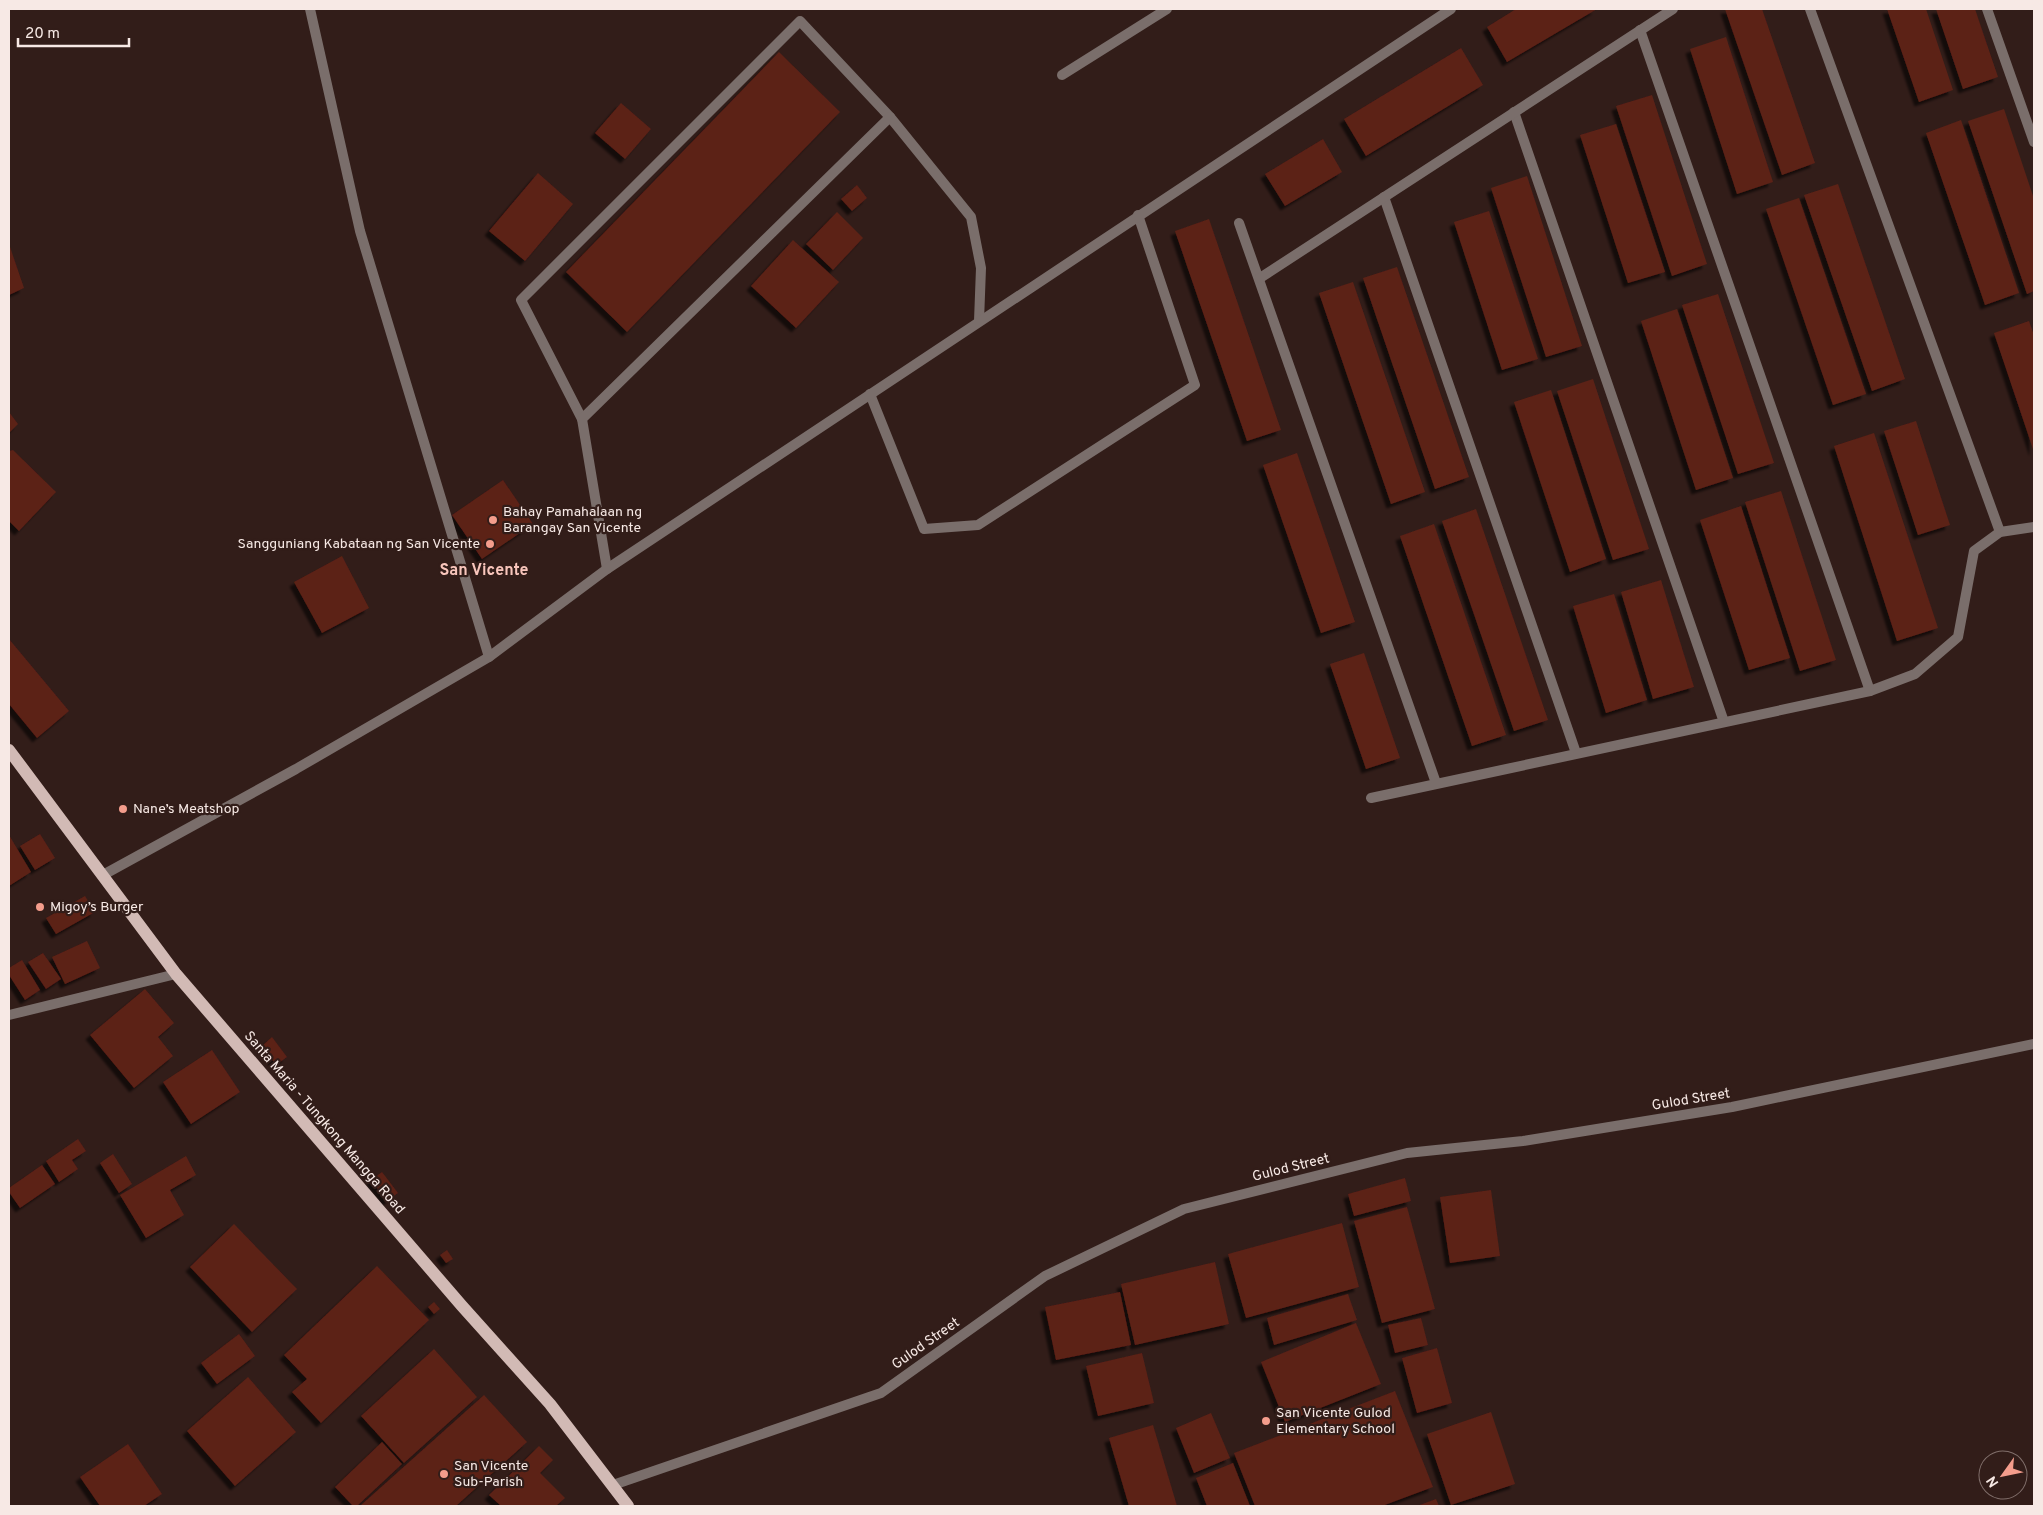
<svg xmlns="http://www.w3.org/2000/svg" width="2043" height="1515" viewBox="0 0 2043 1515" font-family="Overpass,sans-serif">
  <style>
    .building { fill: #5c2016; filter: url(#shadow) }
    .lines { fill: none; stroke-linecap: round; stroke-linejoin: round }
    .lane { stroke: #7a6e6b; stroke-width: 10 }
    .street { stroke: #7a6e6b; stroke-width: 10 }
    .primary { stroke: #d2bab5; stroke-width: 12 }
    .poi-dot { fill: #f49d8c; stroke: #321d19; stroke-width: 2 }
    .labels { text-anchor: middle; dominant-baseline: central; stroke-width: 4.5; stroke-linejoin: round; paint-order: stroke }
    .poi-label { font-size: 14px; fill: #f7e9e5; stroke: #321d19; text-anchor: start }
    .street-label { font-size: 14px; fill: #f7e9e5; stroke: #321d19 }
    .quarter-label { font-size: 16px; font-weight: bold; fill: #f9c6bc; stroke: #321d19 }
  </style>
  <defs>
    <filter id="shadow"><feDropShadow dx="-4.5" dy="4.5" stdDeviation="1" flood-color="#0009"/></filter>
  </defs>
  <rect width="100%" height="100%" fill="#321d19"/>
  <!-- building -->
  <g class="building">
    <polygon points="1516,9 1597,9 1507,62 1487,27"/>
    <polygon points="1725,9 1762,9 1815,163 1782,175"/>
    <polygon points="1887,9 1926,9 1953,90 1919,102"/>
    <polygon points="1936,9 1975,9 1998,77 1963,89"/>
    <polygon points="1726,37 1773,182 1737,194 1690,49"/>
    <polygon points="1461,48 1483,85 1366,156 1344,119"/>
    <polygon points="779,52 840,112 627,332 566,272"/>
    <polygon points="1652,95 1707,264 1672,276 1616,106"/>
    <polygon points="621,103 651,129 625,159 595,133"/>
    <polygon points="2004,109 2034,199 2034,291 2027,294 1968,121"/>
    <polygon points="1961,120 2019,293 1985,305 1926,133"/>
    <polygon points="1616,124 1665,272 1628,283 1580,135"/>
    <polygon points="1323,139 1342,172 1285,206 1265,174"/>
    <polygon points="538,173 573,204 525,261 489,231"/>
    <polygon points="1527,176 1582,346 1546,357 1491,188"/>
    <polygon points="1838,184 1905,379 1872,391 1804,195"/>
    <polygon points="857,185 867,198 852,211 841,199"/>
    <polygon points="1799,198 1866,394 1833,405 1766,209"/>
    <polygon points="1489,211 1538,359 1502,370 1454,222"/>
    <polygon points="837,212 863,238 833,270 806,244"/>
    <polygon points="1209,219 1281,430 1247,441 1175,231"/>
    <polygon points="793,240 839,282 796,328 751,286"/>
    <polygon points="9,244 24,288 9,295"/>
    <polygon points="1397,267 1469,477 1435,489 1363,278"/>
    <polygon points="1353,282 1425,492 1391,504 1319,293"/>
    <polygon points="1718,294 1774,463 1738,474 1682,305"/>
    <polygon points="1677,309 1733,478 1696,490 1641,321"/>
    <polygon points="2029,321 2034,335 2034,452 1994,333"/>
    <polygon points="1593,379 1649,549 1613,560 1557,391"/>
    <polygon points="1551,390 1606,559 1570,572 1514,402"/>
    <polygon points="9,412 18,424 9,433"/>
    <polygon points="1916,421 1950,525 1918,535 1884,431"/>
    <polygon points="1874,433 1938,628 1897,641 1834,446"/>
    <polygon points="13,450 56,492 19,531 9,521 9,451"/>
    <polygon points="1297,453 1355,622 1321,633 1263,465"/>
    <polygon points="503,480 533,524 482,559 452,515"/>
    <polygon points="1781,491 1836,660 1800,671 1745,502"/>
    <polygon points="1741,506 1790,658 1749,670 1700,520"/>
    <polygon points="1476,509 1548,720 1514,731 1442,521"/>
    <polygon points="1434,524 1506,735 1472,746 1400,536"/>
    <polygon points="342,556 369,608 322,633 294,582"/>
    <polygon points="1661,580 1694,687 1653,699 1621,592"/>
    <polygon points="1614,594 1647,700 1606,713 1573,606"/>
    <polygon points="9,639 69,711 37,738 9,704"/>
    <polygon points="1364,653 1400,758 1366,769 1330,664"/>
    <polygon points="40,834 55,858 35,870 20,846"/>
    <polygon points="9,835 31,872 9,886"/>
    <polygon points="85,896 95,912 56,934 46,918"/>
    <polygon points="87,941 100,968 65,984 52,957"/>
    <polygon points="43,953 61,979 46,989 28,962"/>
    <polygon points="22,960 40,990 25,1000 9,975 9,968"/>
    <polygon points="145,989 174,1023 158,1037 173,1056 134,1088 90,1035"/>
    <polygon points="272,1037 287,1057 276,1065 262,1046"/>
    <polygon points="212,1050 240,1092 191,1124 163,1082"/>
    <polygon points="78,1139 86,1151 72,1160 78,1169 59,1182 46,1161"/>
    <polygon points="113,1154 132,1184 119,1193 100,1163"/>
    <polygon points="186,1156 196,1175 170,1190 184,1215 146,1238 120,1195"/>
    <polygon points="42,1165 55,1184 20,1208 9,1192 9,1188"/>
    <polygon points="382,1172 398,1193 387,1201 371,1180"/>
    <polygon points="1405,1178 1411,1201 1354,1216 1348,1194"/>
    <polygon points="1491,1190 1500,1256 1450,1263 1440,1197"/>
    <polygon points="1407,1207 1435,1309 1382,1323 1354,1221"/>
    <polygon points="1342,1223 1359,1287 1246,1318 1228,1254"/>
    <polygon points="234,1224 297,1289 252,1332 190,1267"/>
    <polygon points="447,1250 453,1259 446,1263 440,1255"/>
    <polygon points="1215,1262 1229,1324 1135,1345 1121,1284"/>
    <polygon points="377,1266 429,1320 321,1423 292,1392 307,1379 284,1355"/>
    <polygon points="1120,1292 1131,1345 1056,1360 1045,1307"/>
    <polygon points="1348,1294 1357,1320 1274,1345 1267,1318"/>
    <polygon points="434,1302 440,1309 434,1314 428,1307"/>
    <polygon points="1421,1318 1428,1345 1395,1353 1388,1325"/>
    <polygon points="1356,1323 1381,1384 1285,1422 1261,1362"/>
    <polygon points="239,1334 255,1356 217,1384 201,1363"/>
    <polygon points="1437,1348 1452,1403 1417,1413 1402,1358"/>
    <polygon points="434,1349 477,1397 404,1463 361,1416"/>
    <polygon points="1142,1353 1154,1403 1098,1416 1086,1366"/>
    <polygon points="248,1377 296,1432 235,1486 187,1431"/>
    <polygon points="1395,1391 1433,1487 1382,1506 1255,1506 1234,1453"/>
    <polygon points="484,1395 527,1442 456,1506 360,1506"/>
    <polygon points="1491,1412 1515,1484 1451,1505 1427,1434"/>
    <polygon points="1211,1413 1230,1458 1194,1473 1176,1428"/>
    <polygon points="1153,1425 1177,1506 1129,1506 1109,1438"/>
    <polygon points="382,1442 402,1464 357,1506 353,1506 335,1487"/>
    <polygon points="128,1444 162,1494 144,1506 100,1506 80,1477"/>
    <polygon points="539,1446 553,1460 540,1473 565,1498 556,1506 501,1506 489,1495"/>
    <polygon points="1233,1463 1250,1506 1207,1506 1196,1478"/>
    <polygon points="1436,1499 1439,1506 1417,1506"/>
  </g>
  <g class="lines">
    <!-- lane -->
    <g class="lane">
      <polyline points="870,394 924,529 978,525 1195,385 1138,215"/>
      <polyline points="582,419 521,300 800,21 890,117"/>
      <polyline points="607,569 582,419 890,117 971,217 981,268 979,321"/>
    </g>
    <!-- street -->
    <g class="street">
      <polyline points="310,9 360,231 489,657"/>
      <polyline points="1810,9 2000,532"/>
      <polyline points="1987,9 2034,142"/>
      <polyline points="1640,30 1870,691"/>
      <polyline points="1062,75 1167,9"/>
      <polyline points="1514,112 1724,722"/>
      <polyline points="1384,197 1576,753"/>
      <polyline points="1239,223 1436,783"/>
      <polyline points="1260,278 1673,9"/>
      <polyline points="1371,798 1870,691 1915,674 1958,637 1974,551 2000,532 2034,527"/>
      <polyline points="103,875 296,769 489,657 607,569 1451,9"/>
      <polyline points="9,1015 176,974"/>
      <polyline points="613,1485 881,1393 1045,1276 1184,1209 1407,1153 1523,1141 1732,1107 2034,1044"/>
    </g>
    <!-- primary -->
    <polyline class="primary" points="9,750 176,974 462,1306 550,1404 628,1506"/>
  </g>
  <!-- markers -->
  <g class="poi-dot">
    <circle cx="493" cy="520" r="5"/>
    <circle cx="490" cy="544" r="5"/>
    <circle cx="123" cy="809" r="5"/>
    <circle cx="40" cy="907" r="5"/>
    <circle cx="1266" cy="1421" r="5"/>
    <circle cx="444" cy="1474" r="5"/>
  </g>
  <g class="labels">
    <!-- poi labels -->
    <g class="poi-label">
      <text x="503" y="512">Bahay Pamahalaan ng<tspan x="503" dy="16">Barangay San Vicente</tspan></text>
      <text x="480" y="544" text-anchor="end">Sangguniang Kabataan ng San Vicente</text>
      <text x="133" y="809">Nane’s Meatshop</text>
      <text x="50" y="907">Migoy’s Burger</text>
      <text x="1276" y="1413">San Vicente Gulod<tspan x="1276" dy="16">Elementary School</tspan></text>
      <text x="454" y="1466">San Vicente<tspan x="454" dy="16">Sub-Parish</tspan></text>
    </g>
    <!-- street labels -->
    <g class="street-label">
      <text transform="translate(1691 1100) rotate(-9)">Gulod Street</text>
      <text transform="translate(324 1123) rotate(49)">Santa Maria - Tungkong Mangga Road</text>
      <text transform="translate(1291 1168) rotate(-14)">Gulod Street</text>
      <text transform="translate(926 1344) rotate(-35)">Gulod Street</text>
    </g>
    <!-- quarter labels -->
    <g class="quarter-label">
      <text x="484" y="571">San Vicente</text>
    </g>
  </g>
  <!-- border -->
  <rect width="2043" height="1515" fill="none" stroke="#f7e9e5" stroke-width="20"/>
  <!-- north arrow -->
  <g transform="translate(2003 1475) rotate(237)"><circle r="24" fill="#321d19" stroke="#816f6b"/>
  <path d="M0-4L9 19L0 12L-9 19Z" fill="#f49d8c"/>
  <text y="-8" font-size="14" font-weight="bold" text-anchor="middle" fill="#f7e9e5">N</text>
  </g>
  <!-- scale -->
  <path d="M18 38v8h111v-8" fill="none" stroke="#f7e9e5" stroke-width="2.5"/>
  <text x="25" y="38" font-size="15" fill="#f7e9e5" stroke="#321d19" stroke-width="4" paint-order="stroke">20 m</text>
</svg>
